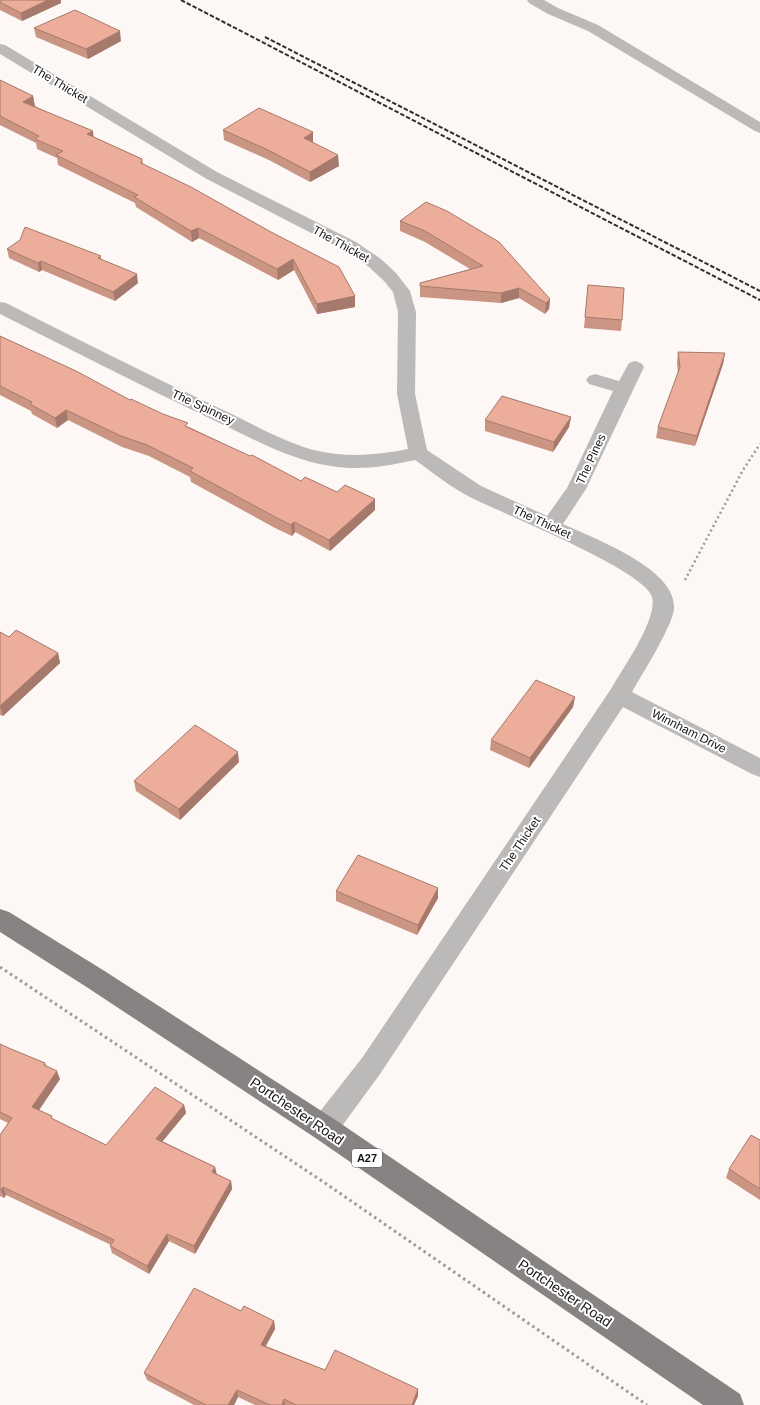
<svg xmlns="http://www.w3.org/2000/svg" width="760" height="1405" viewBox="0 0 760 1405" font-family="Helvetica,sans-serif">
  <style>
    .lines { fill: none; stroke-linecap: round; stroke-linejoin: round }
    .path-far1 { stroke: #9e9a98; stroke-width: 2.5; stroke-dasharray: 2 3; stroke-linecap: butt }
    .path { stroke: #9e9a98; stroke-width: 3; stroke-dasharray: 2.5 3.5; stroke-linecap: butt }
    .minor { fill: #bcb9b9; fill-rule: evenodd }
    .primary { fill: #888383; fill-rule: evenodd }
    .rail { stroke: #302e2c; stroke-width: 2; stroke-dasharray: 4.5 2; stroke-linecap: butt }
    .wall { fill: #cb9584 }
    .shaded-wall { fill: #a5796c }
    .building { fill: #ecad9a; stroke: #a5796c }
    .labels { text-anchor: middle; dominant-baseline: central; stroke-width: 4; stroke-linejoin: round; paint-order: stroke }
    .shield { fill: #fff; stroke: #5d5b5a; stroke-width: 1 }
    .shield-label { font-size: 11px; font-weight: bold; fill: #171514 }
    .street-label { font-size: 12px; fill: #171514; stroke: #fff }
    .near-street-label { font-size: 14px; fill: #171514; stroke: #fff }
  </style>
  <rect width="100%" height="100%" fill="#fdf8f6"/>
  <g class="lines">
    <!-- path-far1 -->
    <polyline class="path-far1" points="685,580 743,470 760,444"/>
    <!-- path -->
    <polyline class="path" points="0,967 325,1183 647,1405"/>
    <!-- minor -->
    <g class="minor">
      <polygon points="527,0 544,0 558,8 598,25 760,122 760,133 755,131 588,31 548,14 529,3"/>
      <path d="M0,44L5,45L217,172L356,242L381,259L396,273L410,291L416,312L415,394L427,450L481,486L547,516L567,488L613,391L589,384L586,380L589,376L595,374L619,381L629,363L635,361L641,363L644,367L586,489L563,524C593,538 677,569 674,608C673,626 642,674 632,692L760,758V777L752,774L623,707L380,1074L334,1137L324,1140L314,1137L311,1128L314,1119L362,1058L611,689C623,668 658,619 652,597C645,570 498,512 468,496C449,486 432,472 415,460C387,466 359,471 331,466C288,460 250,437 211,419C140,385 70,349 0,314V302L6,303C77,339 149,375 221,409C252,423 284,443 318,451C348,458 378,455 408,449L397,394L398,312L393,292L384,281L369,267L344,250L205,178L0,54Z"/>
    </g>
    <!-- primary -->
    <polygon class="primary" points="0,909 9,912 103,970 334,1119 740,1394 744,1405 703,1405 314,1137 85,986 0,932"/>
    <!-- rail -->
    <g class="rail">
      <polyline points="181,0 760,300"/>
      <polyline points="265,37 760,291"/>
    </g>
  </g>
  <!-- wall -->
  <g class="wall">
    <polygon points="0,0 61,0 61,3 22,21 0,10"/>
    <polygon points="34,28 121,41 88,59 36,37"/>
    <polygon points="0,80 33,96 35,106 94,137 142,159 143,164 355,296 355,307 317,314 294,270 278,280 199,238 192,242 136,207 135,203 58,165 57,158 37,149 36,143 0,125"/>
    <polygon points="223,130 313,142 339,166 310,182 269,160 224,140"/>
    <polygon points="426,202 550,299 549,309 545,314 519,298 501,303 420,297 420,283 470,269 425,242 400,231 400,221"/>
    <polygon points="7,249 101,256 101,259 138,283 115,301 42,270 39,272 9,258"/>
    <polygon points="588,285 622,320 621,331 584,328"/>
    <polygon points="0,336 130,400 189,427 301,481 375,510 330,551 295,532 292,536 277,529 191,482 190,477 149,456 122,447 68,420 57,428 32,414 31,411 0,395"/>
    <polygon points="678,352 725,353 723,364 695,446 656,438 658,427 678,374 677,363"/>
    <polygon points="571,417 569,427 553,452 485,431 485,420"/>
    <polygon points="0,632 9,637 58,653 60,663 3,716 0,715"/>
    <polygon points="575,697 573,707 529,768 490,750 491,740"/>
    <polygon points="239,762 180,820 136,791 134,781"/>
    <polygon points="438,888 438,898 417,935 336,901 336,891"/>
    <polygon points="0,1044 11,1049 45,1063 47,1067 60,1079 39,1110 53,1119 106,1145 184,1105 186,1113 162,1141 215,1167 216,1174 231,1181 232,1189 195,1254 169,1241 149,1274 112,1253 110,1246 111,1245 6,1195 4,1198 0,1196 0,1135 8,1123 0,1119"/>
    <polygon points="760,1140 760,1200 726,1178 729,1169"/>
    <polygon points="241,1311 274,1321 275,1329 266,1346 325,1370 418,1396 414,1405 255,1405 238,1397 234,1405 194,1405 147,1380 144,1373"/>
  </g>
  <!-- shaded-wall -->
  <g class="shaded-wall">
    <polygon points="48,0 61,0 61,3 22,21 21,13"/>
    <polygon points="120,31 121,41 88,59 86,49"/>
    <polygon points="33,96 35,107 23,102"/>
    <polygon points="93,131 94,141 87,134"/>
    <polygon points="313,132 313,142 304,148 304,138"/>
    <polygon points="338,155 339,166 310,182 310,172"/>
    <polygon points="198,228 199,238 192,242 191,231"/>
    <polygon points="293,259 294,270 278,280 277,269"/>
    <polygon points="41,261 42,270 39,272 38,263"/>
    <polygon points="137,274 138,283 115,301 113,292"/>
    <polygon points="519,288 519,298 501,303 501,293"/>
    <polygon points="355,296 355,307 317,314 317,304"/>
    <polygon points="550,299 549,309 545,314 546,303"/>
    <polygon points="725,353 723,364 695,446 697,436"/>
    <polygon points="66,410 68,420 57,428 55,418"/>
    <polygon points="571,417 569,427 553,452 554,442"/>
    <polygon points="375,499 375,510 330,551 329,540"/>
    <polygon points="294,522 295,532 292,536 291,525"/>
    <polygon points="58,653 60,663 3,716 0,706"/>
    <polygon points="575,697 573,707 529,768 530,758"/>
    <polygon points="238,752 239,762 180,820 179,809"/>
    <polygon points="438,888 438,898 417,935 418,925"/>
    <polygon points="57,1071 60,1079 35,1116 32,1107"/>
    <polygon points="184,1105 186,1113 158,1147 156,1139"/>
    <polygon points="215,1167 217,1175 212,1172"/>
    <polygon points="231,1181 232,1189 195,1254 194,1246"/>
    <polygon points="3,1187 6,1195 4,1198 1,1190"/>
    <polygon points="167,1234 169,1241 149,1274 147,1266"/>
    <polygon points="274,1321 275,1329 262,1352 261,1345"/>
    <polygon points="418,1389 418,1396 414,1405 412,1405"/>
    <polygon points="237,1390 238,1397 234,1405 228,1405"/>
    <polygon points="284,1399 285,1405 282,1405"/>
  </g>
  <!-- building -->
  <g class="building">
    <polygon points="0,0 48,0 21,13 0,2"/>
    <polygon points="75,10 120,31 86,49 34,28"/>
    <polygon points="0,80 33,96 23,102 93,131 87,134 142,159 141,163 191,187 271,232 339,267 355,296 317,304 293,259 277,269 198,228 191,231 134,197 138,195 56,155 63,151 35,139 39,136 0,116"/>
    <polygon points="259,108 313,132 304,138 338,155 310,172 268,150 223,130"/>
    <polygon points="426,202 447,211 499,242 550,299 546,303 519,288 501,293 420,286 420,283 483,266 425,231 400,221"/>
    <polygon points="25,227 101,256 98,258 137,274 113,292 41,261 38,263 7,249 20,240"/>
    <polygon points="588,285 624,288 622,320 585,317"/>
    <polygon points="0,336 76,371 130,400 131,399 163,414 188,423 185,426 250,456 252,455 301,481 305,477 337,492 345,485 375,499 329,540 294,522 291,525 277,518 190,471 193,468 147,445 121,436 66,410 55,418 30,404 32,402 0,386"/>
    <polygon points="678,352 725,353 697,436 658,427 680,367"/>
    <polygon points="502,396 571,417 554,442 485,420"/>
    <polygon points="16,630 58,653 0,706 0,632 9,637"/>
    <polygon points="536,680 575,697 530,758 491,740"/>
    <polygon points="195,725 238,752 179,809 134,781"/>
    <polygon points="358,855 438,888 418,925 336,891"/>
    <polygon points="0,1044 11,1049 45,1063 44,1065 57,1071 32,1107 52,1116 51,1118 106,1145 155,1087 184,1105 156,1139 215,1167 212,1172 231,1181 194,1246 167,1234 147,1266 110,1246 114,1240 3,1187 1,1190 0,1190 0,1135 12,1118 0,1112"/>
    <polygon points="751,1135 760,1140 760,1189 729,1169"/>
    <polygon points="194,1288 241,1311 244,1306 274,1321 261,1345 325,1370 335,1350 418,1389 412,1405 296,1405 284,1399 282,1405 270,1405 237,1390 228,1405 206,1405 144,1373"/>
  </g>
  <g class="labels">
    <!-- shield labels -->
    <rect class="shield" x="352" y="1149" width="30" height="18" rx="3"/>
    <g class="shield-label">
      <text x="367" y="1158">A27</text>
    </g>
    <!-- street labels -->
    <g class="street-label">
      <text transform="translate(60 84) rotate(31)">The Thicket</text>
      <text transform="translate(341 244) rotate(29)">The Thicket</text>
      <text transform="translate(203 407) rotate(25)">The Spinney</text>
      <text transform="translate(591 459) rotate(-65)">The Pines</text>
      <text transform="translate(542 522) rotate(25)">The Thicket</text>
      <text transform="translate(689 731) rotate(27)">Winnham Drive</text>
      <text transform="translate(520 844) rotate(-56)">The Thicket</text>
    </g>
    <!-- near-street labels -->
    <g class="near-street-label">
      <text transform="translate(297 1111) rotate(34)">Portchester Road</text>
      <text transform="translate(565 1293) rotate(34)">Portchester Road</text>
    </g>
  </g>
</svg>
